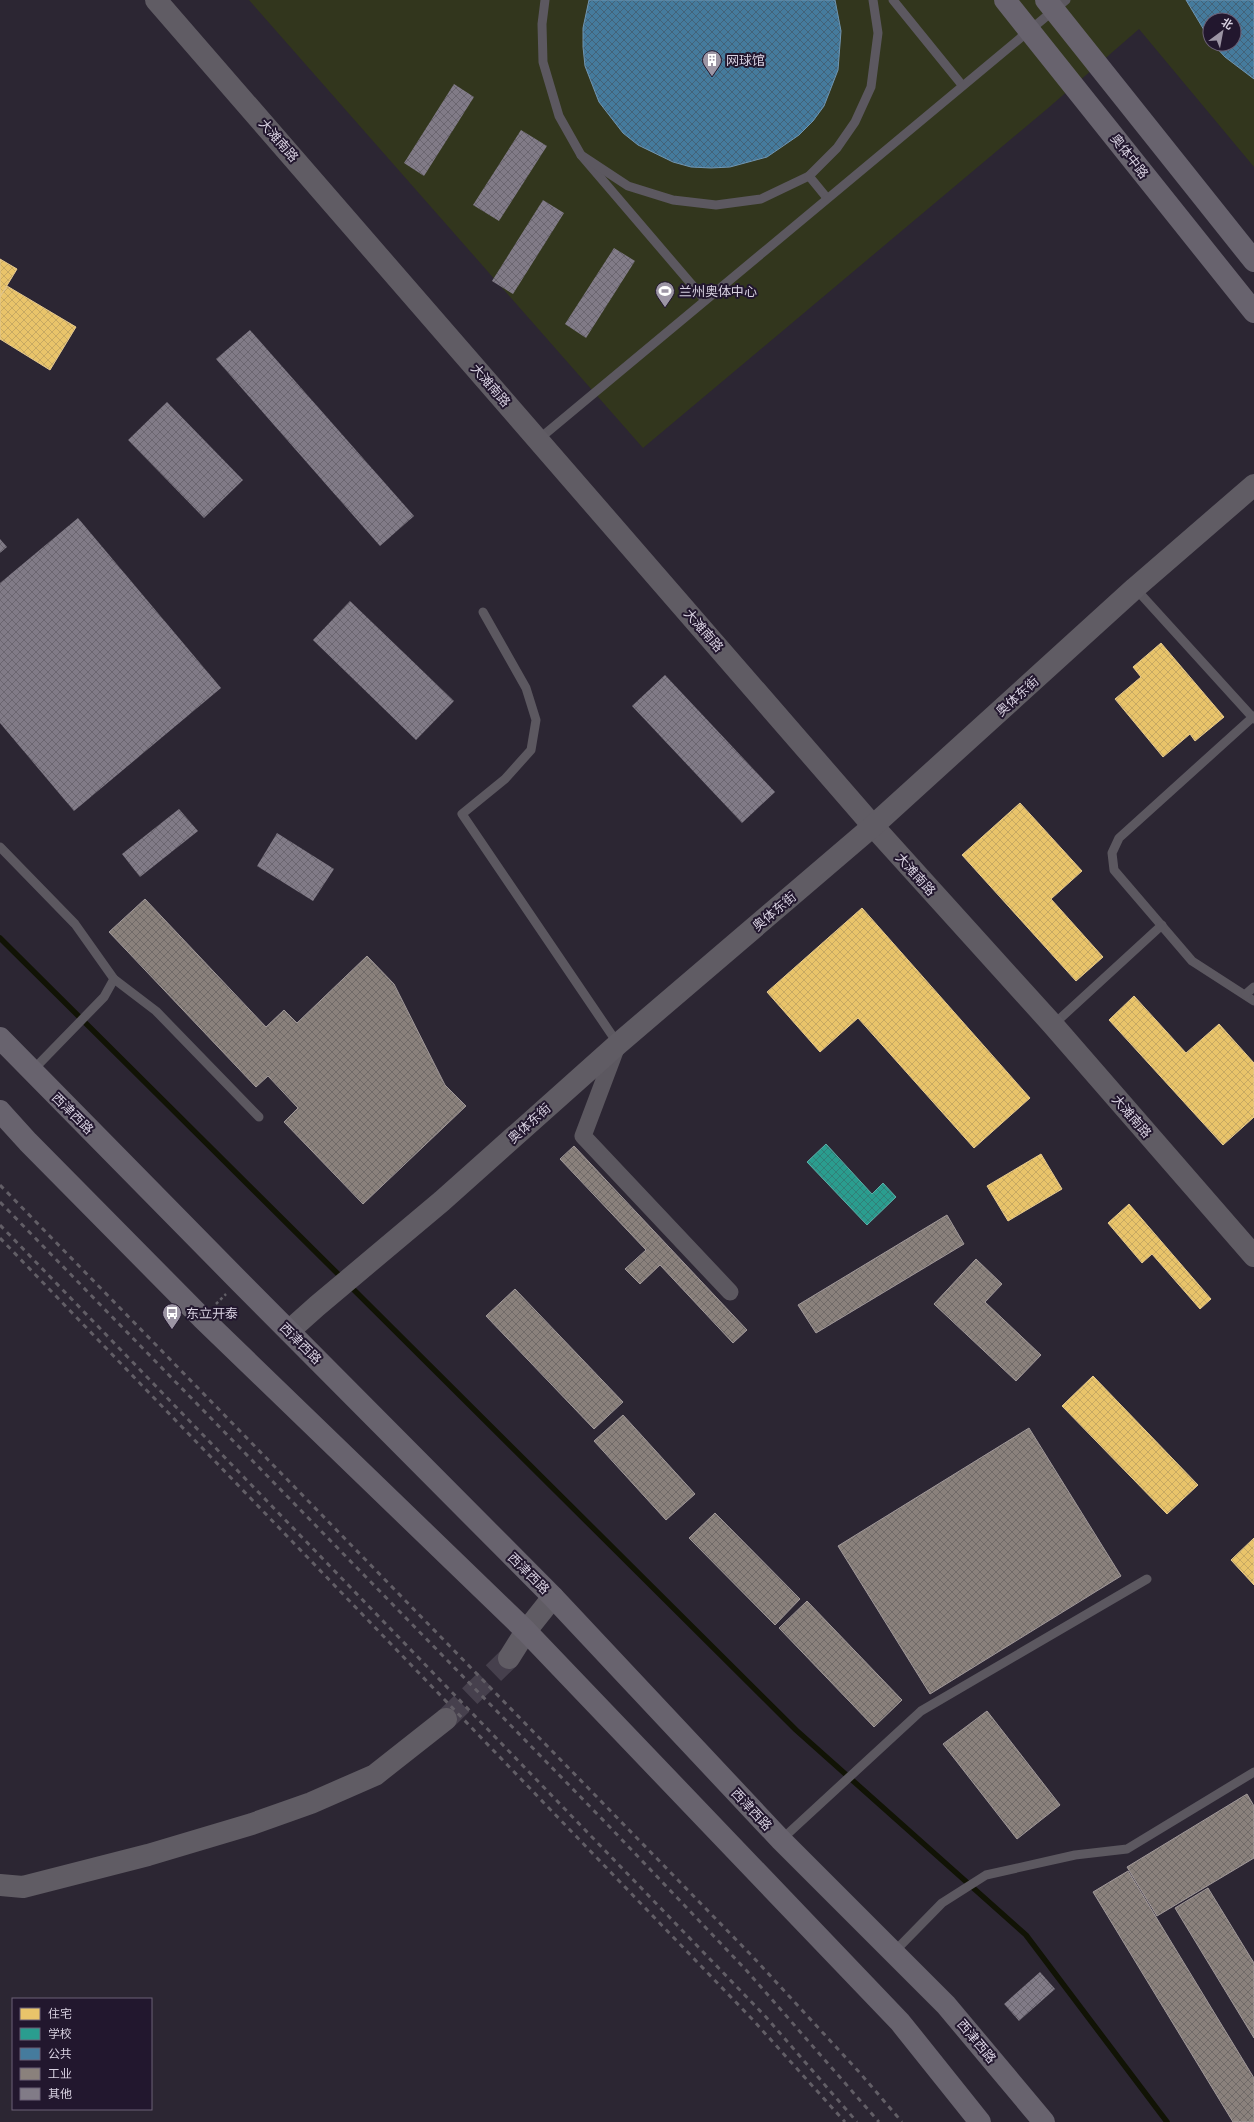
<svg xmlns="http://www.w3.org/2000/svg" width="1254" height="2122" viewBox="0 0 1254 2122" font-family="Lato,'Noto Sans SC',sans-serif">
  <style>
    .grass { fill: #32361d; fill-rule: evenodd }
    .homes { fill: url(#homes-cross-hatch); stroke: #e4c88e }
    .schools { fill: url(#schools-cross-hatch); stroke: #5eada8 }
    .public { fill: url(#public-cross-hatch); stroke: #7195b1 }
    .industry { fill: url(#industry-cross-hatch); stroke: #a1999a }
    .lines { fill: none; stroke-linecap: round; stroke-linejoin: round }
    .stream { stroke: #111305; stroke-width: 5.5 }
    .building { fill: url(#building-cross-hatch) }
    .secondary-tunnel { stroke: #46404d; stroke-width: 22; stroke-dasharray: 22 11; stroke-linecap: butt }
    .path { stroke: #636068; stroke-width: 2.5; stroke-dasharray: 3 3; stroke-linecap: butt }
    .lane { stroke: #5c5860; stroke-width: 9 }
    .street { stroke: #5c5860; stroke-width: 17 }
    .secondary { stroke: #605c64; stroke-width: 22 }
    .primary { stroke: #68636e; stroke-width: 22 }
    .rail { stroke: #625e66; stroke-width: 3; stroke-dasharray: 5 5; stroke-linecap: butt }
    .labels { text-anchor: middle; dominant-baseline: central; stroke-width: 4; stroke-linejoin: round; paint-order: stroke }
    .poi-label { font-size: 13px; fill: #d8d1e1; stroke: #22172e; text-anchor: start }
    .street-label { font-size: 13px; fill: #d8d1e1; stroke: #22172e }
  </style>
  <defs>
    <pattern id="homes-cross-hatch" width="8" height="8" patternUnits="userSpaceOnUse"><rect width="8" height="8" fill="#e9c46a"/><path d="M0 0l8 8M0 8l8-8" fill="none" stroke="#c7a962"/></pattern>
    <pattern id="schools-cross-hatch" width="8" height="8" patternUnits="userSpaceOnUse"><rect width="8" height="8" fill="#2a9d8f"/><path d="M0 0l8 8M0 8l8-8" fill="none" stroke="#318178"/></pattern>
    <pattern id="public-cross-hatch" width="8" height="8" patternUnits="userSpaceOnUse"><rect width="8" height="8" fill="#457b9d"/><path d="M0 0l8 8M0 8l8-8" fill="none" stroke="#436379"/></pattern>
    <pattern id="industry-cross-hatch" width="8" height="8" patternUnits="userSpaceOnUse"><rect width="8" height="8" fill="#8a817c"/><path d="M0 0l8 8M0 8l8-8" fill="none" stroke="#706a68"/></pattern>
    <pattern id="building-cross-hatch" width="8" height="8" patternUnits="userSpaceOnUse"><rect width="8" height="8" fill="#817b87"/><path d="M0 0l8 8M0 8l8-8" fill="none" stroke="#6b6670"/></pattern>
  </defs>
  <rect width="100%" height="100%" fill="#2c2633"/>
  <!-- grass -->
  <path class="grass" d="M249,0H1254V167L1139,29L1047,109L643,448ZM1210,20H1234V44H1210Z"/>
  <!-- homes -->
  <g class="homes">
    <polygon points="0,259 17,269 0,297"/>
    <polygon points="7,286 76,327 50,370 0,339 0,297"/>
    <polygon points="1161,643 1224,717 1195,741 1190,734 1163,757 1115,699 1141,677 1133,667"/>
    <polygon points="1020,803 1082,871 1051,899 1103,957 1076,981 962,855"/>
    <polygon points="862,908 1030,1098 974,1148 858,1018 820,1052 767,992"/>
    <polygon points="1134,996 1186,1053 1219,1024 1254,1063 1254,1117 1223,1145 1109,1020"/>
    <polygon points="1041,1154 1062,1189 1008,1221 987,1186"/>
    <polygon points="1129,1204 1211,1299 1200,1309 1152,1254 1142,1263 1108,1223"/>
    <polygon points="1093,1376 1198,1485 1167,1514 1062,1406"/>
    <polygon points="1254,1538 1254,1585 1231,1560"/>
  </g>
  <!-- schools -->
  <polygon class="schools" points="826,1144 872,1194 883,1183 896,1197 867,1225 807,1162"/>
  <!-- public -->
  <g class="public">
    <polygon points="589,0 835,0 841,31 838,70 824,106 813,121 799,135 767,157 730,167 711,168 691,167 673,162 638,145 623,133 599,102 585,66 583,47 583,28"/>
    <polygon points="1186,0 1254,0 1254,79 1225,57 1213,44 1234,44 1234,20 1210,20 1210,40"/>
  </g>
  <!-- industry -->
  <g class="industry">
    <polygon points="145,899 266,1027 284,1010 297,1023 367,956 394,984 445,1085 466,1106 363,1204 284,1122 298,1108 268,1076 256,1087 109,932"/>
    <polygon points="574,1146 747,1330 733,1343 660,1265 640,1284 625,1269 646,1250 560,1159"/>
    <polygon points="947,1215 964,1244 816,1333 798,1305"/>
    <polygon points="976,1259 1002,1284 985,1302 1041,1355 1016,1381 934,1304"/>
    <polygon points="515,1289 623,1402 594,1429 486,1316"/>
    <polygon points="623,1415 695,1494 666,1520 594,1441"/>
    <polygon points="1029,1428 1121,1576 930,1694 838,1546"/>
    <polygon points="715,1513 800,1599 775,1625 689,1538"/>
    <polygon points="807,1601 902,1700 874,1727 779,1628"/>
    <polygon points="987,1711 1060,1805 1017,1839 943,1744"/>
    <polygon points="1247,1794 1254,1806 1254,1858 1157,1916 1127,1867"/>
    <polygon points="1128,1871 1254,2078 1254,2122 1233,2122 1093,1892"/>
    <polygon points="1208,1888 1254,1963 1254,2038 1175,1908"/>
  </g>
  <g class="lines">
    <!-- stream -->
    <g class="stream">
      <polyline points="0,938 343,1279"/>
      <polyline points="349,1285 796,1730 1026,1935 1167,2122"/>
    </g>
  </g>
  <!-- building -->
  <g class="building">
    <polygon points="454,84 474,97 424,176 404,163"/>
    <polygon points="521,130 547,146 499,221 473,205"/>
    <polygon points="543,200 564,213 513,294 492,281"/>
    <polygon points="614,248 635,261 586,338 565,324"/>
    <polygon points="250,330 414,516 380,546 216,359"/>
    <polygon points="167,402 243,480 204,518 128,440"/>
    <polygon points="78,518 221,688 74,811 0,723 0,583"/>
    <polygon points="0,539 7,547 0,553"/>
    <polygon points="350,601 454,701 416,740 313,640"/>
    <polygon points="665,675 775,792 742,823 632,706"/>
    <polygon points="179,809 198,831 140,877 122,854"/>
    <polygon points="277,833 334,869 313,901 257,866"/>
    <polygon points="1040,1972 1055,1989 1019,2021 1004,2004"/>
  </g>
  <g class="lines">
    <!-- secondary-tunnel -->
    <polyline class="secondary-tunnel" points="446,1719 509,1658"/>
    <!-- path -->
    <polyline class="path" points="216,1304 226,1294"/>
    <!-- lane -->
    <g class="lane">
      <polyline points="545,0 542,24 543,62 559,116 581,155 705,300"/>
      <polyline points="893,0 962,85"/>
      <polyline points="581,155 628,186 673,200 716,205 761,199 809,176 837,148 855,122 871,87 878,33 873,0"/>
      <polyline points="809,176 827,198"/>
      <polyline points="539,439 1066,0"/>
      <polyline points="1135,588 1254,719"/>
      <polyline points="483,612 526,688 536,720 531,750 505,779 462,814 618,1044"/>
      <polyline points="1254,716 1119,838 1112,853 1114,870 1192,961 1254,1001"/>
      <polyline points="0,847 75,924 114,979 104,997 32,1071"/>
      <polyline points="114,979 156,1011 259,1117"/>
      <polyline points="1246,994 1254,987"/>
      <polyline points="1053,1025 1162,925"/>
      <polyline points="781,1840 921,1711 1147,1579"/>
      <polyline points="894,1952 942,1903 986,1875 1075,1855 1127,1849 1254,1772"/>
    </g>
    <!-- street -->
    <polyline class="street" points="617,1046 583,1136 730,1292"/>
    <!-- secondary -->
    <g class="secondary">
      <polyline points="156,0 873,826 1053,1025 1254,1256"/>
      <polyline points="289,1331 317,1306 442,1201 618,1044 873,826 1135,588 1254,485"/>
      <polyline points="509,1658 526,1631 553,1597"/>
      <polyline points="0,1885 23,1887 148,1855 252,1824 311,1803 375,1775 446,1719"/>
    </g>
    <!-- primary -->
    <g class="primary">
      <polyline points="1005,0 1254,312"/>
      <polyline points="1046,0 1254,261"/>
      <polyline points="0,1038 239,1281 553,1597 781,1840 946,2005 1044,2122"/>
      <polyline points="0,1111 28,1142 202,1318 526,1631 900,2022 980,2122"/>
    </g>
    <!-- rail -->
    <g class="rail">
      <polyline points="0,1185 753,1957 860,2073 902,2122"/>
      <polyline points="0,1202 605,1822 747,1971 879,2122"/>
      <polyline points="0,1225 766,2017 857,2122"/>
      <polyline points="0,1238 753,2020 845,2122"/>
    </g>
  </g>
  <!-- icons -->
  <defs>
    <symbol id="building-pin" viewBox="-11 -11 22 30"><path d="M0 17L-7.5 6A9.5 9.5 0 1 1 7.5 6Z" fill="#9c95a4" stroke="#22172e"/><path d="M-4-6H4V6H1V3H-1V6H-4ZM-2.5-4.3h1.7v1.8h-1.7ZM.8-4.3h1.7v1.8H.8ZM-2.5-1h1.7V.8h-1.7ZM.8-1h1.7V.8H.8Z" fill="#fff"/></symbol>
    <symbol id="stadium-pin" viewBox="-11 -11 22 30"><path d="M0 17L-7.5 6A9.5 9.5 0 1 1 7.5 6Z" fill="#9c95a4" stroke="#22172e"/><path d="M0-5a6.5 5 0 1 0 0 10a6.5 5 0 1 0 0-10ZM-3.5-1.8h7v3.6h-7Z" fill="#fff"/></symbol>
    <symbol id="bus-pin" viewBox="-11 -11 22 30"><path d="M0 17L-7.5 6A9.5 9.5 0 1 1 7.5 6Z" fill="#9c95a4" stroke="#22172e"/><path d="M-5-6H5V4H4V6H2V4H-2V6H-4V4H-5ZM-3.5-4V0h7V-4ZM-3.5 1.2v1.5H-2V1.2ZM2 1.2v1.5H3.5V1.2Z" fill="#fff"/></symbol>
  </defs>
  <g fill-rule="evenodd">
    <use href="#building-pin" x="701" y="49" width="22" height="30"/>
    <use href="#stadium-pin" x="654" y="280" width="22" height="30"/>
    <use href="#bus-pin" x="161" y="1302" width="22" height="30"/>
  </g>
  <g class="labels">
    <!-- poi labels -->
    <g class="poi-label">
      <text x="726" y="60">网球馆</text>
      <text x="679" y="291">兰州奥体中心</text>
      <text x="186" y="1313">东立开泰</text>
    </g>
    <!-- street labels -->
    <g class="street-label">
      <text transform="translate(279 140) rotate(49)">大滩南路</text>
      <text transform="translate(1130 156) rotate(52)">奥体中路</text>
      <text transform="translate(491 385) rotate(49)">大滩南路</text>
      <text transform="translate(704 630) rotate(49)">大滩南路</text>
      <text transform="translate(1017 696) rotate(-42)">奥体东街</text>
      <text transform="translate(916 874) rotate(48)">大滩南路</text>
      <text transform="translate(774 911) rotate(-40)">奥体东街</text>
      <text transform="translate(73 1113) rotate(45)">西津西路</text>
      <text transform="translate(1132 1116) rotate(49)">大滩南路</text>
      <text transform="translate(529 1123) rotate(-42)">奥体东街</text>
      <text transform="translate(301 1343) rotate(45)">西津西路</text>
      <text transform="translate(529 1573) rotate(45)">西津西路</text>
      <text transform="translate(752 1809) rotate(47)">西津西路</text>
      <text transform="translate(977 2041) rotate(50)">西津西路</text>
    </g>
  </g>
  <!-- legend -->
  <rect x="12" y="1998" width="140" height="112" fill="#22172e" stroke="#6b6176"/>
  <rect x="20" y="2008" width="20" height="12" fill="#e9c46a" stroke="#6b6176"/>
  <text x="48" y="2018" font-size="12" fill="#d8d1e1">住宅</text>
  <rect x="20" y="2028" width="20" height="12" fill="#2a9d8f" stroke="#6b6176"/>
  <text x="48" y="2038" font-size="12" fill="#d8d1e1">学校</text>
  <rect x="20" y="2048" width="20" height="12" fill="#457b9d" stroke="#6b6176"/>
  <text x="48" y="2058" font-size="12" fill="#d8d1e1">公共</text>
  <rect x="20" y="2068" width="20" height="12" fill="#8a817c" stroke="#6b6176"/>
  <text x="48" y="2078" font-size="12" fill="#d8d1e1">工业</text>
  <rect x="20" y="2088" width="20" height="12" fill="#817b87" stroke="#6b6176"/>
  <text x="48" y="2098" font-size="12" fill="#d8d1e1">其他</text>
  <!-- north arrow -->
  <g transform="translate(1222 32) rotate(32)"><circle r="19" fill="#22172e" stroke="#6b6176"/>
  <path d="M0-3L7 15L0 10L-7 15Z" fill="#9c95a4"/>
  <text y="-6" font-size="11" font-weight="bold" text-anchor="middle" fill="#d8d1e1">北</text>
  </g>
</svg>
